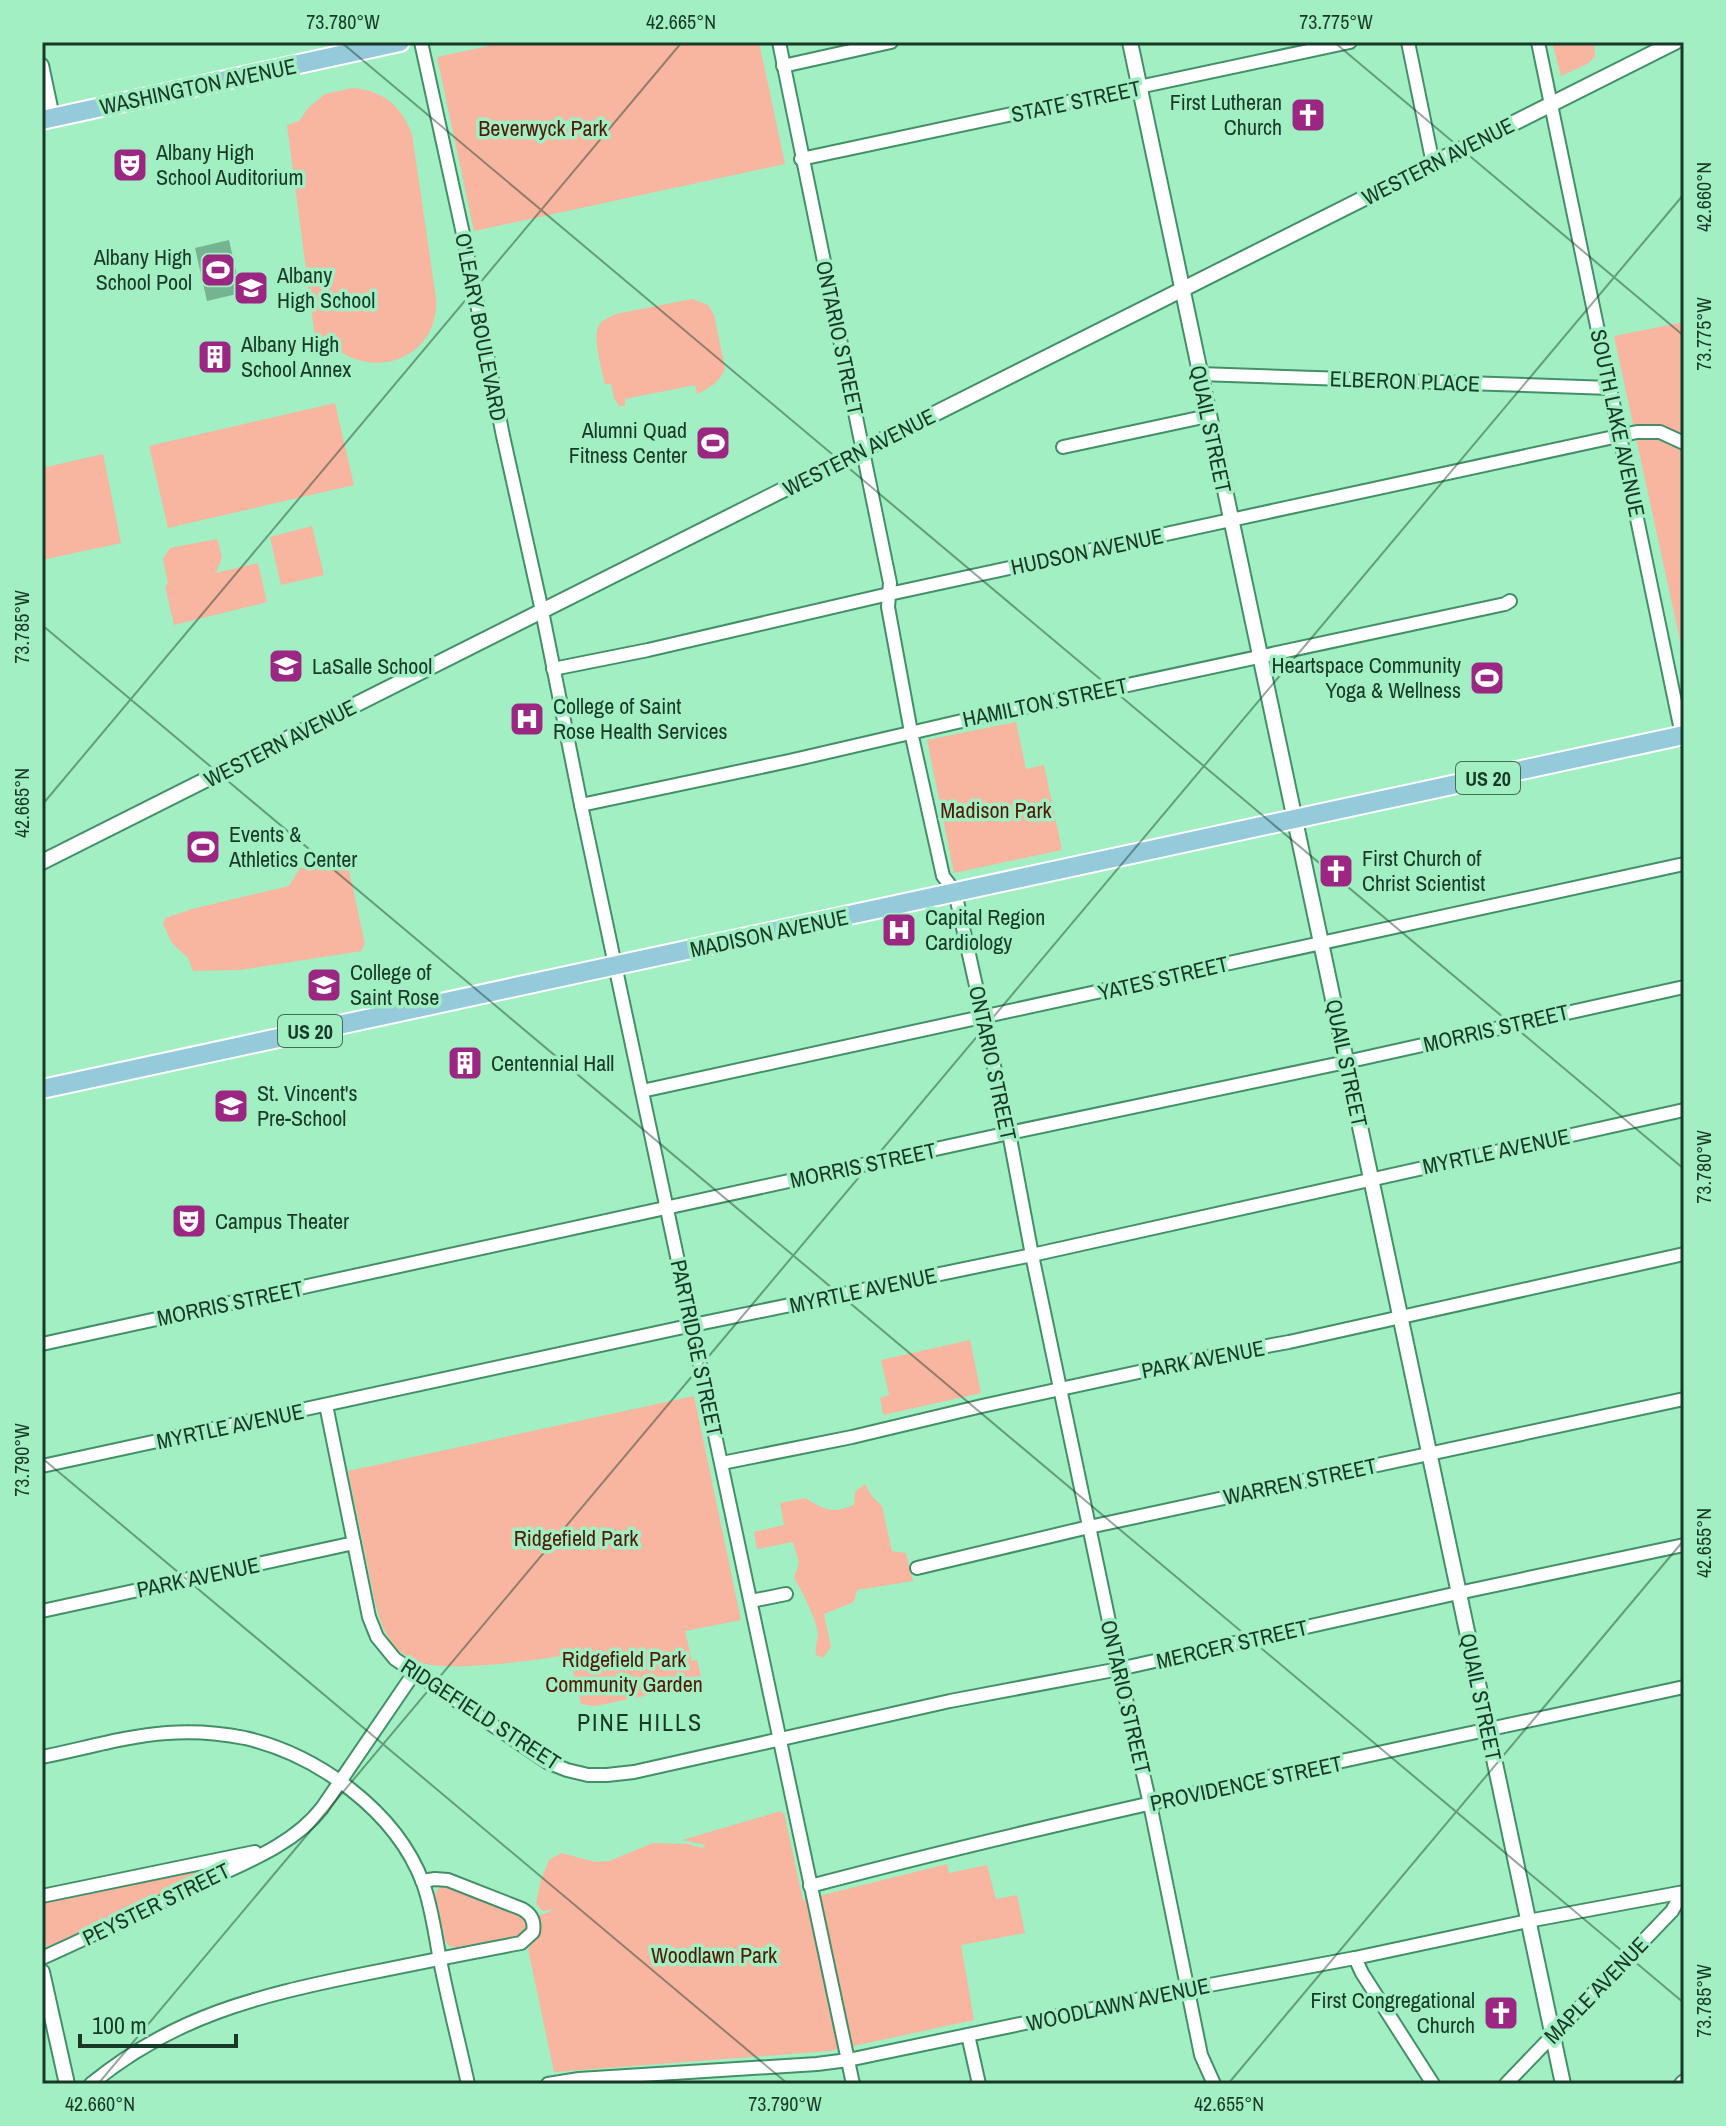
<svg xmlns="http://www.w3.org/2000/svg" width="1726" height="2126" viewBox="0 0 1726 2126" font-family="'Archivo Narrow',sans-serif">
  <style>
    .green { fill: #f8b6a1 }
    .water { fill: #75b490 }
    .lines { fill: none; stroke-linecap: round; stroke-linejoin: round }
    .minor-casing { stroke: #439068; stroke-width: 16 }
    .tertiary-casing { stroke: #439068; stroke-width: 18 }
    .primary-casing { stroke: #fff; stroke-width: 22 }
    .minor { stroke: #fff; stroke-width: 12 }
    .tertiary { stroke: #fff; stroke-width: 14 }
    .primary { stroke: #94cad9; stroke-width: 18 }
    .ticks { fill: none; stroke: #193928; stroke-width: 2; stroke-opacity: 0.45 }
    .labels { text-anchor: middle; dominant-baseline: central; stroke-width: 7; stroke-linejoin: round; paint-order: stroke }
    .shield { fill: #a1efc2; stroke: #427056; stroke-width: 2 }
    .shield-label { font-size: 20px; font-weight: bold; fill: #193928 }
    .street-label { font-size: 22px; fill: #193928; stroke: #a1efc2 }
    .poi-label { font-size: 22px; fill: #193928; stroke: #a1efc2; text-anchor: start }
    .park-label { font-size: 22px; fill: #531906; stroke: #a1efc2 }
    .neighbourhood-label { font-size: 24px; letter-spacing: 2px; fill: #193928; stroke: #a1efc2 }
    .neatline { fill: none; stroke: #193928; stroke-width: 3 }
    .ticks-label { font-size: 20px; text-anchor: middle; fill: #193928 }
  </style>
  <rect width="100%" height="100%" fill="#a1efc2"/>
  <!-- green -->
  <g class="green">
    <polygon points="507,42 759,42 785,164 474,231 437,57"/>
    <polygon points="1552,42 1594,42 1595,57 1587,64 1561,76"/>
    <path d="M352,88C383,90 401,106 412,134L436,298C440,346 393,376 350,357C342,353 336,350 330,343L316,345L287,125L299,121L309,107L325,94Z"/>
    <path d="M692,299L708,305L714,315L725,368C721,381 710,388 697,394L695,385L625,399V406H619L614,398L611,384H605C602,371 592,336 599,325C603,319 610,317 616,314Z"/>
    <polygon points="1684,322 1684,659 1614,336"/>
    <polygon points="335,403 354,485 168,528 149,446"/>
    <polygon points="103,454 121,543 42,560 42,468"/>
    <polygon points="312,526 324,575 281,585 270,537"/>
    <polygon points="217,539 222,557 216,573 258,563 267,602 174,625 165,586 168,584 163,559 170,548"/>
    <polygon points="1016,722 1026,769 1044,765 1062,850 954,873 927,740"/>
    <polygon points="343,859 344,864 348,866 365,944 362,949 362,951 240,970 193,971 188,958 172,943 163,924 165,918 192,909 289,886 300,868"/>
    <polygon points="970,1340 981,1393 883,1415 880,1398 889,1395 881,1360"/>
    <path d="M694,1396L741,1620L685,1631L692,1661L697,1660L703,1684L595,1706L581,1704L569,1655C531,1660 449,1674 415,1661C409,1658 400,1652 395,1647C384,1634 379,1618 375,1602L348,1471Z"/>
    <path d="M865,1484L871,1495L882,1506L892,1551L906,1553L913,1581L857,1590L854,1602L824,1614L831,1647L823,1658L816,1655C815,1647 817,1643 818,1635C819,1625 801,1588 794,1578L799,1563L793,1542L757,1549L754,1532L784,1525L780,1503L805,1498C825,1510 831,1514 854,1505L855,1492Z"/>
    <polygon points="781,1811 782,1814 784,1813 803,1900 947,1864 949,1873 987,1865 996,1899 1017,1895 1025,1933 961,1945 974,2020 830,2051 554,2072 528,1949 536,1938 539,1916 555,1909 542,1911 536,1904 541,1880 549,1860 561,1853 596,1862 609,1861 653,1843 688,1844 702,1848 706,1845 682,1840"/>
    <polygon points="213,1867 212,1872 49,1948 46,1946 42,1928 42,1902"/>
    <polygon points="445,1885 521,1914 527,1922 526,1928 515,1938 457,1948 449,1946 445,1940 435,1894 440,1886"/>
  </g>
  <!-- water -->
  <polygon class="water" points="229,240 241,293 207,301 195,248"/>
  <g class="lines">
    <defs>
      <g id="minor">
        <polyline points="421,42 465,243 503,436 542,611 581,805 853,2084"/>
        <polyline points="779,42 890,583 888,607 911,732 943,876 955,892 1009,1133 1032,1255 1119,1669 1150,1804 1201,2055 1214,2084"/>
        <polyline points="1408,42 1433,164"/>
        <polyline points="1538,42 1683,740"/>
        <polyline points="42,65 53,117"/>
        <polyline points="783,66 891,42"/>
        <polyline points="801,159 1350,42"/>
        <polyline points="1199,374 1611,388"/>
        <polyline points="1063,447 1208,416"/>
        <polyline points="553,669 648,650 889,594 1637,432 1660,432 1684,443"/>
        <polyline points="581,805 789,761 979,717 1505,604 1510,601"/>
        <polyline points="642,1091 1684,864"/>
        <polyline points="42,1344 1009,1133 1346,1062 1684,987"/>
        <polyline points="326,1405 369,1617 377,1637 395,1659 547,1762 567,1770 588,1775 607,1775 634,1772 950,1701 1119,1669 1458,1593 1684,1545"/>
        <polyline points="722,1463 852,1437 982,1406 1217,1355 1289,1342 1684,1254"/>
        <polyline points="42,1466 693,1325 1032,1255 1684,1110"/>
        <polyline points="917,1568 1089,1527 1684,1399"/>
        <polyline points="751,1601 786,1594"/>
        <polyline points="42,1611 354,1543"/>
        <path d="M42,1757C83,1749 125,1736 167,1733C193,1731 220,1733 245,1738C318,1755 396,1811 423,1883C432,1908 435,1934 440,1960C448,2001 459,2043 468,2084"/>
        <path d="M810,1886C1099,1810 1392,1751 1684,1687"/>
        <polyline points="42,1896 255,1852"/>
        <path d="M42,1958C93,1935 143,1911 193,1887C238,1865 291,1848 322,1808L414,1673"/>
        <polyline points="1355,1958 1362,1973 1433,2084"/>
        <polyline points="968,2035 979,2084"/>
        <path d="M91,2084C174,2016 257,1996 359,1975C413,1964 467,1953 521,1943L533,1932C535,1921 531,1914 522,1909L448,1880L435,1879L422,1881"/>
        <polyline points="548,2084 579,2079 817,2064 848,2060 1188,1989 1355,1958 1528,1921 1684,1892"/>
        <polyline points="1506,2084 1672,1911 1682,1893"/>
      </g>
      <g id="tertiary">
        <polyline points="1130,42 1563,2084"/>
        <polyline points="42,862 1675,42"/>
        <polyline points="42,1972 67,2084"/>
        <polyline points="1682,2084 1684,2082"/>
      </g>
      <g id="primary">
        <polyline points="42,120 400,42"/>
        <polyline points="42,1089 1684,735"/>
      </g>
    </defs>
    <!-- minor casing -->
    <use href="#minor" class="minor-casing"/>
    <!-- tertiary casing -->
    <use href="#tertiary" class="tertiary-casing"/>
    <!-- primary casing -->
    <use href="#primary" class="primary-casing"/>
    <!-- minor -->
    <use href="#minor" class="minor"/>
    <!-- tertiary -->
    <use href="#tertiary" class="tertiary"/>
    <!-- primary -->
    <use href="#primary" class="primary"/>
  </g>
  <!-- ticks -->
  <path class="ticks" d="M341,42L1684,1169M1334,42L1684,336M42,625L1684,2003M42,805L682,42M42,1458L788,2084M98,2084L1684,194M1228,2084L1684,1540"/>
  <!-- icons -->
  <defs>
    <symbol id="church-square" viewBox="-11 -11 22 22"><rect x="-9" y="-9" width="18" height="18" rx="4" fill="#9b2782" stroke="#a1efc2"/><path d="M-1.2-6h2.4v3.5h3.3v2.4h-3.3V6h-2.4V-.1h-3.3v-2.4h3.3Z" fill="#fff"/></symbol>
    <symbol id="theatre-square" viewBox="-11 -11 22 22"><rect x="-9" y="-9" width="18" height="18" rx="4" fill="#9b2782" stroke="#a1efc2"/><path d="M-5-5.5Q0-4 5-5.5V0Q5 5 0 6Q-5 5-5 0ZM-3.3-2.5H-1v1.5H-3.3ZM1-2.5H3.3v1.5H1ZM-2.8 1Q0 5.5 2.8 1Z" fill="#fff"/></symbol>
    <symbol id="stadium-square" viewBox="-11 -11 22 22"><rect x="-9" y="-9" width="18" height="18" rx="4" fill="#9b2782" stroke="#a1efc2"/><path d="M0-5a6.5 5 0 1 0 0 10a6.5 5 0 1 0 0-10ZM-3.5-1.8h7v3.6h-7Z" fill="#fff"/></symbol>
    <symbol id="school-square" viewBox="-11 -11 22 22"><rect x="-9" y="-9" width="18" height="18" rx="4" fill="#9b2782" stroke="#a1efc2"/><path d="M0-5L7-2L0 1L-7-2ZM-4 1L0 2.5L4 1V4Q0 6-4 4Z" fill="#fff"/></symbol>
    <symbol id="building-square" viewBox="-11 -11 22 22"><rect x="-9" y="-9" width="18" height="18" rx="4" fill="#9b2782" stroke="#a1efc2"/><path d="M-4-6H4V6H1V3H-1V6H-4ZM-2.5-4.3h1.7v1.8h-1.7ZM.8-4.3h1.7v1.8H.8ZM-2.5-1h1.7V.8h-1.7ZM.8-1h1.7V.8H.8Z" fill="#fff"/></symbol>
    <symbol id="hospital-square" viewBox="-11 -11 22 22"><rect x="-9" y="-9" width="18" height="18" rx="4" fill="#9b2782" stroke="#a1efc2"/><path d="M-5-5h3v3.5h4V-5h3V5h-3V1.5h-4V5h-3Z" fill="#fff"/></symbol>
    <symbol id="university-square" viewBox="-11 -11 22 22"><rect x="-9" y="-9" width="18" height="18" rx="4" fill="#9b2782" stroke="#a1efc2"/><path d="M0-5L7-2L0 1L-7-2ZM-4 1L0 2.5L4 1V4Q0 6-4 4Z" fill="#fff"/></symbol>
  </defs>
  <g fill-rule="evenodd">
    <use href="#church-square" x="1288" y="95" width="40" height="40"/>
    <use href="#theatre-square" x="110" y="145" width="40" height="40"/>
    <use href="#stadium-square" x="198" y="250" width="40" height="40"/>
    <use href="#school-square" x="231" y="268" width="40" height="40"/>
    <use href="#building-square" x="195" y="337" width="40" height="40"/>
    <use href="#stadium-square" x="693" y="423" width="40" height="40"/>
    <use href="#school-square" x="266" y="646" width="40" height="40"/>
    <use href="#stadium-square" x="1467" y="658" width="40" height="40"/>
    <use href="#hospital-square" x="507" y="699" width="40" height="40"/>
    <use href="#stadium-square" x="183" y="827" width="40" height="40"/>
    <use href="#church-square" x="1316" y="851" width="40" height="40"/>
    <use href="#hospital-square" x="879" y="910" width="40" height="40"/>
    <use href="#university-square" x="304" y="965" width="40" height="40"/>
    <use href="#building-square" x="445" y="1043" width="40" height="40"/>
    <use href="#school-square" x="211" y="1086" width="40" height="40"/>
    <use href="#theatre-square" x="169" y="1201" width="40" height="40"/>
    <use href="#church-square" x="1481" y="1993" width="40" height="40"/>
  </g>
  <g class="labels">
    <!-- shield labels -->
    <g class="shield">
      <rect x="1456" y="762" width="64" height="32" rx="6"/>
      <rect x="278" y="1015" width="64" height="32" rx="6"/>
    </g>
    <g class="shield-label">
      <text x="1488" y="778">US 20</text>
      <text x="310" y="1031">US 20</text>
    </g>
    <!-- street labels -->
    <g class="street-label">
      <text transform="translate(198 86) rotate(-12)">WASHINGTON AVENUE</text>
      <text transform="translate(1076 101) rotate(-12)">STATE STREET</text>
      <text transform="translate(1438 161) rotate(-27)">WESTERN AVENUE</text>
      <text transform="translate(481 327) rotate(79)">O'LEARY BOULEVARD</text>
      <text transform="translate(840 338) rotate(78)">ONTARIO STREET</text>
      <text transform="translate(1405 381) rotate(2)">ELBERON PLACE</text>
      <text transform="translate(1618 423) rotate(78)">SOUTH LAKE AVENUE</text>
      <text transform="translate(1211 429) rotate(78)">QUAIL STREET</text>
      <text transform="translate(859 452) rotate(-27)">WESTERN AVENUE</text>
      <text transform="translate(1087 551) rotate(-12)">HUDSON AVENUE</text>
      <text transform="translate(1045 702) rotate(-12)">HAMILTON STREET</text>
      <text transform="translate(280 743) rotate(-27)">WESTERN AVENUE</text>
      <text transform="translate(769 933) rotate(-12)">MADISON AVENUE</text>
      <text transform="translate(1163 978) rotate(-13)">YATES STREET</text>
      <text transform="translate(1496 1028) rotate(-13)">MORRIS STREET</text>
      <text transform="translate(993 1063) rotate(78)">ONTARIO STREET</text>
      <text transform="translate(1347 1063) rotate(78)">QUAIL STREET</text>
      <text transform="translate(1496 1151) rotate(-12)">MYRTLE AVENUE</text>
      <text transform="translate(863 1165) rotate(-12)">MORRIS STREET</text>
      <text transform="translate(863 1290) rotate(-12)">MYRTLE AVENUE</text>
      <text transform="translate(230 1303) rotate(-12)">MORRIS STREET</text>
      <text transform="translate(697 1348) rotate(78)">PARTRIDGE STREET</text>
      <text transform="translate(1203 1359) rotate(-11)">PARK AVENUE</text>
      <text transform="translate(230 1426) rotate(-12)">MYRTLE AVENUE</text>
      <text transform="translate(1300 1481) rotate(-12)">WARREN STREET</text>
      <text transform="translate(198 1577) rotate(-12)">PARK AVENUE</text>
      <text transform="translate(1232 1644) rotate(-13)">MERCER STREET</text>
      <text transform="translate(1126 1697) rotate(77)">ONTARIO STREET</text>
      <text transform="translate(1481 1697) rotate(78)">QUAIL STREET</text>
      <text transform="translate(481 1714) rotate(33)">RIDGEFIELD STREET</text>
      <text transform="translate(1246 1783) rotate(-12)">PROVIDENCE STREET</text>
      <text transform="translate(156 1904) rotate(-26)">PEYSTER STREET</text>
      <text transform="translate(1596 1990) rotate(-46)">MAPLE AVENUE</text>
      <text transform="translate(1118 2004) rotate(-12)">WOODLAWN AVENUE</text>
    </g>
    <!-- poi labels -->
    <g class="poi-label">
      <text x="1282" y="102" text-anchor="end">First Lutheran<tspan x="1282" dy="25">Church</tspan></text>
      <text x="156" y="152">Albany High<tspan x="156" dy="25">School Auditorium</tspan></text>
      <text x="192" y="257" text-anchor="end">Albany High<tspan x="192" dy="25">School Pool</tspan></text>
      <text x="277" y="275">Albany<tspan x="277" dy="25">High School</tspan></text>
      <text x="241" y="344">Albany High<tspan x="241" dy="25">School Annex</tspan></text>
      <text x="687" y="430" text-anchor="end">Alumni Quad<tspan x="687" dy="25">Fitness Center</tspan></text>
      <text x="1461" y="665" text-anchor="end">Heartspace Community<tspan x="1461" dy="25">Yoga &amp; Wellness</tspan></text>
      <text x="312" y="666">LaSalle School</text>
      <text x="553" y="706">College of Saint<tspan x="553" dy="25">Rose Health Services</tspan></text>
      <text x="229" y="834">Events &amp;<tspan x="229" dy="25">Athletics Center</tspan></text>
      <text x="1362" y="858">First Church of<tspan x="1362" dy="25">Christ Scientist</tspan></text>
      <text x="925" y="917">Capital Region<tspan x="925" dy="25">Cardiology</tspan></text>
      <text x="350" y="972">College of<tspan x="350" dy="25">Saint Rose</tspan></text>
      <text x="491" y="1063">Centennial Hall</text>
      <text x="257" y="1093">St. Vincent's<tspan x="257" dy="25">Pre-School</tspan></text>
      <text x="215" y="1221">Campus Theater</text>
      <text x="1475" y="2000" text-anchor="end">First Congregational<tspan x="1475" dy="25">Church</tspan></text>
    </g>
    <!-- park labels -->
    <g class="park-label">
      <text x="543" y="128">Beverwyck Park</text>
      <text x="996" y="810">Madison Park</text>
      <text x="576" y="1538">Ridgefield Park</text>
      <text x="624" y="1659">Ridgefield Park<tspan x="624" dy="25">Community Garden</tspan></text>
      <text x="714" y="1955">Woodlawn Park</text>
    </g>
    <!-- neighbourhood labels -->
    <g class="neighbourhood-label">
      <text x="640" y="1722">PINE HILLS</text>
    </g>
  </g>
  <!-- border -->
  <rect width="1726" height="2126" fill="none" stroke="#a1efc2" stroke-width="88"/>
  <!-- scale -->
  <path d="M80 2034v12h156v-12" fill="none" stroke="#193928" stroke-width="4"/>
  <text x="92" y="2034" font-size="24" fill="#193928" stroke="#a1efc2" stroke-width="6" paint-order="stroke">100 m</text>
  <rect x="44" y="44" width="1638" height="2038" class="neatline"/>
  <g class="ticks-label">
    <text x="343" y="29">73.780°W</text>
    <text x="681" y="29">42.665°N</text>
    <text x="1336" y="29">73.775°W</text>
    <text transform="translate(1704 197) rotate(-90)" y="7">42.660°N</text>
    <text transform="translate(1704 334) rotate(-90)" y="7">73.775°W</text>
    <text transform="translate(22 627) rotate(-90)" y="7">73.785°W</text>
    <text transform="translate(22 803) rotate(-90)" y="7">42.665°N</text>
    <text transform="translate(1704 1167) rotate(-90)" y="7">73.780°W</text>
    <text transform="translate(22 1460) rotate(-90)" y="7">73.790°W</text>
    <text transform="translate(1704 1543) rotate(-90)" y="7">42.655°N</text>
    <text transform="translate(1704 2001) rotate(-90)" y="7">73.785°W</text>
    <text x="100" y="2111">42.660°N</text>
    <text x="785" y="2111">73.790°W</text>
    <text x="1229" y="2111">42.655°N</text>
  </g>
</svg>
